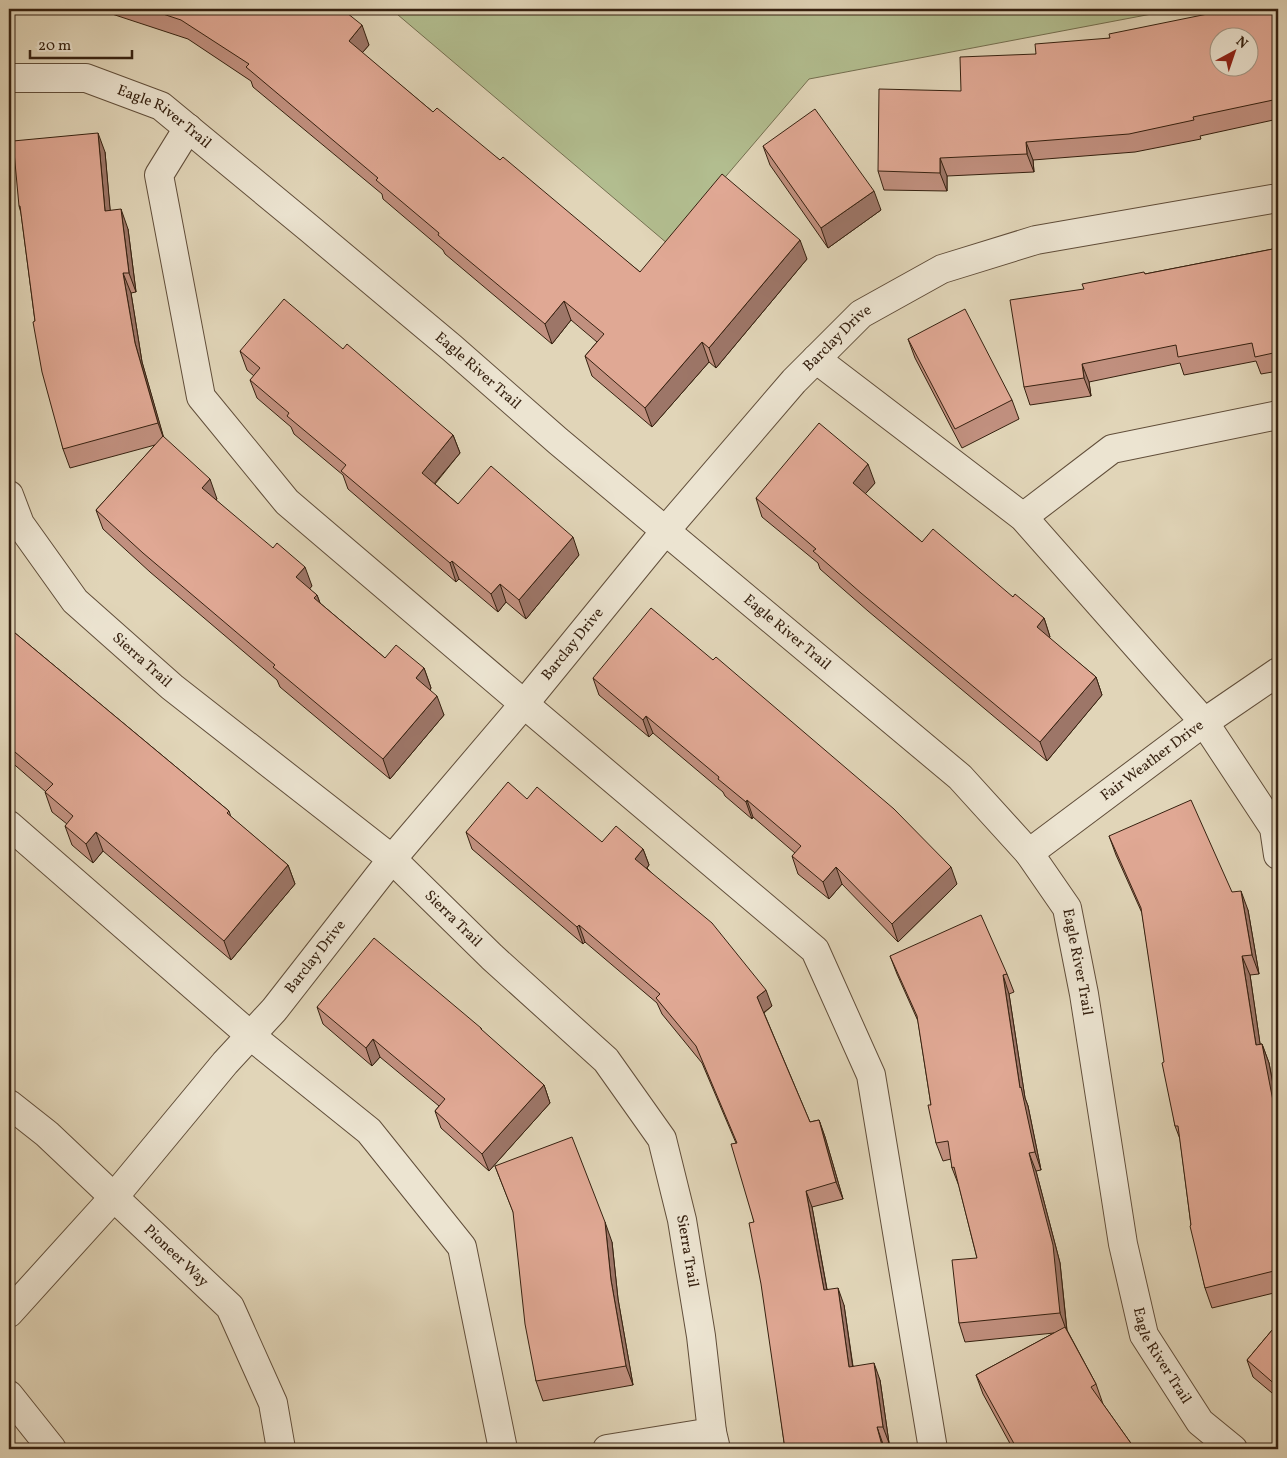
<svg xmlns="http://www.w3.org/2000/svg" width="1287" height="1458" viewBox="0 0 1287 1458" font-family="Vollkorn,serif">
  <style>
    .green { fill: #b2bd8f; stroke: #746f50 }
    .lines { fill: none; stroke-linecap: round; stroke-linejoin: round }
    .minor-casing { stroke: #614e3a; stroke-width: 30 }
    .minor { stroke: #ece4d1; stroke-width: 28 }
    .wall { fill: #c1907f; stroke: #362110 }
    .shaded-wall { fill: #9d7668; stroke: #362110 }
    .building { fill: #e0a894; stroke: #362110; fill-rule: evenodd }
    .labels { text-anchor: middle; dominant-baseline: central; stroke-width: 4; stroke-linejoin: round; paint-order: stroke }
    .street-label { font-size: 15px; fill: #362110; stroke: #ece4d1 }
  </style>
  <rect width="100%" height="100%" fill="#e1d5b8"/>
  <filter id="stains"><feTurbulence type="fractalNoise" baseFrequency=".004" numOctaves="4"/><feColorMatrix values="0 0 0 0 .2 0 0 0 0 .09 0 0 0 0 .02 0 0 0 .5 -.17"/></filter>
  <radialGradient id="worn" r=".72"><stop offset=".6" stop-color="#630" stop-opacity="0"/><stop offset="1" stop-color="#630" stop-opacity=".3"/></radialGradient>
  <!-- green -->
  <polygon class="green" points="391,9 1178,9 809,79 668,244"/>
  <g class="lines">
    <defs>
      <g id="minor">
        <path id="s1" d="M9,78H86L161,106L310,229L452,348L558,441L960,777L1029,853L1067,908L1084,994L1123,1244L1144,1335L1200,1422L1233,1449"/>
        <polyline points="188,128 159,175 201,397 287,502 524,704 815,950 871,1075 933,1449"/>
        <polyline points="816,359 1023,517 1204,722 1274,828 1278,855"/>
        <path id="s2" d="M9,495L20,524L75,601L172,687L392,859L492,957L606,1060L662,1139L682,1220L701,1336L712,1432L716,1449"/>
        <polyline points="1023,517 1112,449 1278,415"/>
        <polyline points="9,825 251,1036 369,1131 462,1247 503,1449"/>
        <path id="s3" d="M1029,853L1196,728L1278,672"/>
        <path id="s4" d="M9,1104L47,1134L230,1307L273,1403L281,1449"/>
        <path id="s5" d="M9,1313L114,1197L225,1063L274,1010L392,859L524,704L666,530L794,381L861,314L942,269L1036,240L1278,198"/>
        <polyline points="9,1395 52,1449"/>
        <polyline points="607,1449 712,1432"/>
      </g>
    </defs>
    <!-- minor casing -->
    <use href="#minor" class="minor-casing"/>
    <!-- minor -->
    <use href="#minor" class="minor"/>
  </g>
  <!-- wall -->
  <g class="wall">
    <polygon points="110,9 342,9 369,45 362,53 433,112 500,160 640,272 807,259 716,368 709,362 652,427 592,376 585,356 597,342 571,320 552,344 445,254 443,250 383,199 382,194 253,87 251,81 188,39 112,14"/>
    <polygon points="1278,9 1278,119 1200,136 1201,139 1135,152 1033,160 1034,172 947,176 947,191 884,190 878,171 961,91 1036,54 1110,38"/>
    <polygon points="763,146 881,210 828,248 770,165"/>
    <polygon points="105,152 110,211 128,229 136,292 131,293 142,362 163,436 217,499 216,500 312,586 309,589 317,595 320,603 385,658 424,668 431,688 430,690 444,715 390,779 280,687 277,680 150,572 103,529 96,510 155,445 70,468 63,449 35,321 21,213 19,206"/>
    <polygon points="1278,248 1278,371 1261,374 1256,361 1184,375 1180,363 1089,382 1091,396 1030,405 1024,387 1084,289 1145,274"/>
    <polygon points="908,339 1012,400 1019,419 962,448 915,358"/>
    <polygon points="343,349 453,435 460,453 435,484 458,504 579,555 526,619 506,602 498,612 459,579 456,582 348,489 343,475 294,434 291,427 257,398 250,380 254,376 247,370 240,351"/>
    <polygon points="875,483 865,494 922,542 1013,597 1044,618 1050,637 1049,638 1096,677 1102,695 1047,761 868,611 820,569 818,563 762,517 756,498"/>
    <polygon points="9,628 229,811 231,817 288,865 295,884 231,960 103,851 93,863 72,845 65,826 67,824 52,812 45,792 46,792 9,760"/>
    <polygon points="593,678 957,884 898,942 842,884 829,899 798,874 792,856 795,853 753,817 752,819 725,796 723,792 653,733 649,737 599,695"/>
    <polygon points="527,799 602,842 643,849 649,865 647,868 772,1006 764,1013 810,1122 819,1120 825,1137 843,1199 812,1207 827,1289 844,1305 853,1366 880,1380 889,1443 883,1444 885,1449 785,1449 754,1222 736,1143 702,1063 662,1014 657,1003 585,942 583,944 472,849 466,832"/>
    <polygon points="1109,836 1232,892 1248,910 1259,974 1250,975 1260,1044 1262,1044 1269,1063 1278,1111 1278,1292 1212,1308 1205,1288 1191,1225 1180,1139 1175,1126 1142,913 1116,855"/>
    <polygon points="890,956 1007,974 1014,992 1009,994 1025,1098 1028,1106 1041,1170 1036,1171 1060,1263 1067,1330 1096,1384 1103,1404 1135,1449 1013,1449 983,1394 976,1375 1054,1333 965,1342 959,1323 977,1258 959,1186 952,1168 951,1159 943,1161 936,1143 931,1105 918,1021 897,974"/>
    <polygon points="317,1007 481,1028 482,1031 544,1085 550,1103 489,1171 441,1128 435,1111 439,1106 380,1057 372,1066 323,1024"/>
    <polygon points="495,1166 612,1242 618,1299 633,1385 543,1401 536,1381 514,1214"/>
    <polygon points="1278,1323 1278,1398 1253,1377 1247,1360"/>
  </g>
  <!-- shaded-wall -->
  <g class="shaded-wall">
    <polygon points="362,25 369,45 356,60 349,41"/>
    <polygon points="98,133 105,152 112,230 105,211"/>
    <polygon points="1026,142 1033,160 1034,172 1027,154"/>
    <polygon points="940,158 947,176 947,191 940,173"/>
    <polygon points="874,191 881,210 828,248 821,228"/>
    <polygon points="121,209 128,229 136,292 129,273"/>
    <polygon points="800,240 807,259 716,368 709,348"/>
    <polygon points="123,273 131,293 142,362 165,442 158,423 135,343"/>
    <polygon points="564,301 571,320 552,344 545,324"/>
    <polygon points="702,342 709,362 652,427 645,408"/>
    <polygon points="1082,364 1089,382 1091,396 1084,378"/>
    <polygon points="453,435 460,453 428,491 422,473"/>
    <polygon points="868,464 875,483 859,501 853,483"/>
    <polygon points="210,479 217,499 209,508 202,488"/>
    <polygon points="573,537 579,555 526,619 519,600"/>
    <polygon points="452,561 459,579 456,582 450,563"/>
    <polygon points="305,567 312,586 303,597 296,577"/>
    <polygon points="500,584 506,602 498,612 491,594"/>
    <polygon points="317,595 324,614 314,598"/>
    <polygon points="1044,618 1050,637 1043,645 1037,627"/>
    <polygon points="424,668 431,688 423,698 416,678"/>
    <polygon points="1096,677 1102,695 1047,761 1040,742"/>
    <polygon points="437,696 444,715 390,779 383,759"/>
    <polygon points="646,716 653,733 649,737 643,720"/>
    <polygon points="747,800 753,817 752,819 746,802"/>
    <polygon points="96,832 103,851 93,863 86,844"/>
    <polygon points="643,849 649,865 641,875 635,859"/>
    <polygon points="288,865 295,884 231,960 224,941"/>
    <polygon points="836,867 842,884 829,899 823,882"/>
    <polygon points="951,867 957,884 898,942 892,924"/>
    <polygon points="1241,891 1248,910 1259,974 1252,955"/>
    <polygon points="579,925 585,942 583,944 577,927"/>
    <polygon points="1242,956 1250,975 1263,1064 1256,1045"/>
    <polygon points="1003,975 1009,994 1025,1098 1028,1106 1041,1170 1035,1152 1020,1088"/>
    <polygon points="766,990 772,1006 763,1013 757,997"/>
    <polygon points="373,1039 380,1057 372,1066 366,1048"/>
    <polygon points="1262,1044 1269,1063 1278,1111 1278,1137"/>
    <polygon points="544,1085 550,1103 489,1171 482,1154"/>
    <polygon points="819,1120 825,1137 843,1199 836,1182"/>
    <polygon points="1029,1153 1036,1171 1060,1263 1067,1332 1060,1313"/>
    <polygon points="806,1191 812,1207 830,1307 824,1290"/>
    <polygon points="605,1222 612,1242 618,1299 633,1385 626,1366 611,1280"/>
    <polygon points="838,1288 844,1305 855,1383 849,1367"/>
    <polygon points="874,1363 880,1380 889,1443 883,1427"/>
    <polygon points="877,1427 883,1444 885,1449 883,1449"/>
  </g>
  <!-- building -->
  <g class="building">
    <polygon points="148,9 342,9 362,25 349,41 433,112 437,108 500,160 503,157 640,272 722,174 800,240 709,348 702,342 645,408 585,356 604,334 564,301 545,324 438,235 439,233 376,180 378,178 246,67 249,64 181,20"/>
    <path d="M1232,9H1278V99L1193,117L1194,120L1129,134L1026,142L1027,154L940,158V173L878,171L879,89L961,91L960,57L1036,54L1035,44L1110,38L1109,34ZM1220,38H1250V68H1220Z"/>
    <polygon points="815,109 874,191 821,228 763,146"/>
    <polygon points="98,133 105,211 121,209 129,273 123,273 135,343 158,423 63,449 42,372 33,322 35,321 20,206 19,206 13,141"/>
    <polygon points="1278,248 1278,352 1255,357 1252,343 1178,357 1176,345 1082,364 1084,378 1024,387 1010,300 1084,289 1082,284 1144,272 1145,274"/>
    <polygon points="284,299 343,349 347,344 453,435 422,473 458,504 491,466 573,537 519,600 500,584 491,594 452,561 450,563 341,471 346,465 287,416 289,413 250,380 260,368 240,351"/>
    <polygon points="965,309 1012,400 955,429 908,339"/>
    <polygon points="819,423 868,464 853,483 922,542 933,529 1013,597 1015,594 1044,618 1037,627 1096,677 1040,742 861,593 813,551 816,549 756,498"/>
    <polygon points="163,436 210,479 202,488 273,548 277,543 305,567 296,577 317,595 314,598 385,658 396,645 424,668 416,678 437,696 383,759 273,667 275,665 143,553 96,510"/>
    <polygon points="651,608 713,660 716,657 894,809 951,867 892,924 836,867 823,882 792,856 801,846 747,800 746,802 718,779 719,777 646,716 643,720 593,678"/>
    <polygon points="9,628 229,811 227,813 288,865 224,941 96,832 86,844 65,826 73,816 45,792 53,784 9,747"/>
    <polygon points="508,782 527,799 537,787 602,842 616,826 643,849 635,859 712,923 766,990 757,997 810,1122 819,1120 836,1182 806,1191 824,1290 838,1288 849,1367 874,1363 883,1427 877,1427 883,1449 785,1449 761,1284 749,1223 754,1222 731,1144 737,1143 696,1046 656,998 660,994 579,925 577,927 466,832"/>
    <polygon points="1191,800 1232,892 1241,891 1252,955 1242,956 1256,1045 1262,1044 1274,1106 1278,1137 1278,1270 1205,1288 1190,1226 1191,1225 1178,1126 1175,1126 1162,1063 1164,1062 1141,908 1109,836"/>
    <polygon points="981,915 1007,974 1003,975 1020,1088 1021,1087 1035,1152 1029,1153 1053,1245 1060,1313 959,1323 952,1260 977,1258 954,1167 952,1168 948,1141 936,1143 928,1105 931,1105 917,1016 890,956"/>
    <polygon points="374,938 481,1028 481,1029 544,1085 482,1154 435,1111 445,1099 373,1039 366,1048 317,1007"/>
    <polygon points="572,1137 605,1222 611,1280 626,1366 536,1381 525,1324 513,1212 495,1166"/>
    <polygon points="1278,1323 1278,1387 1247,1360"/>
    <polygon points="1065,1327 1096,1384 1091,1387 1135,1449 1017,1449 976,1375"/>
  </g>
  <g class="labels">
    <!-- street labels -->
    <g class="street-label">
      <text stroke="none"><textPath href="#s1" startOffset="165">Eagle River Trail</textPath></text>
      <text stroke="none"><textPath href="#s5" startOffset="1280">Barclay Drive</textPath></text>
      <text stroke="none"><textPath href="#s1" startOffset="570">Eagle River Trail</textPath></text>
      <text stroke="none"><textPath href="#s1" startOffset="975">Eagle River Trail</textPath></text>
      <text stroke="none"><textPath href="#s5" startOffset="875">Barclay Drive</textPath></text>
      <text stroke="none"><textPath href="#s2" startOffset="215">Sierra Trail</textPath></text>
      <text stroke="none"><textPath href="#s3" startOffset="154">Fair Weather Drive</textPath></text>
      <text stroke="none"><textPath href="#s2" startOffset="620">Sierra Trail</textPath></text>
      <text stroke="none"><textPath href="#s5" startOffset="470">Barclay Drive</textPath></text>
      <text stroke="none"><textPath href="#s1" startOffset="1425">Eagle River Trail</textPath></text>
      <text stroke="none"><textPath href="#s2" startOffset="1040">Sierra Trail</textPath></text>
      <text stroke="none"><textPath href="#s4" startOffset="226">Pioneer Way</textPath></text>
      <text stroke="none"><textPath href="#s1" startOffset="1830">Eagle River Trail</textPath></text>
    </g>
  </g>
  <!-- margin -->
  <rect width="1287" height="1458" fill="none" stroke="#e1d5b8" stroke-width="30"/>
  <rect x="10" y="10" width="1267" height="1438" fill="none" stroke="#362110" stroke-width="2.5"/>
  <rect x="15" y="15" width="1257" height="1428" fill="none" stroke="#362110"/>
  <!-- north arrow -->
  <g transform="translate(1234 52) rotate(40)"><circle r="24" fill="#ece4d1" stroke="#a39684"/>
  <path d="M0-4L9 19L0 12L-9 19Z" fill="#8f2418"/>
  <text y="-8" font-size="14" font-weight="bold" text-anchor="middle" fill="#362110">N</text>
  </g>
  <!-- scale -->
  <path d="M30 50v8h102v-8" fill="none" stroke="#362110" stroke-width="2.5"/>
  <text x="38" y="50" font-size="15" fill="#362110" stroke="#ece4d1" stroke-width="4" paint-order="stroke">20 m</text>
  <rect width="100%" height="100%" filter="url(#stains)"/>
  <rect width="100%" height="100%" fill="url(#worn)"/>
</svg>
